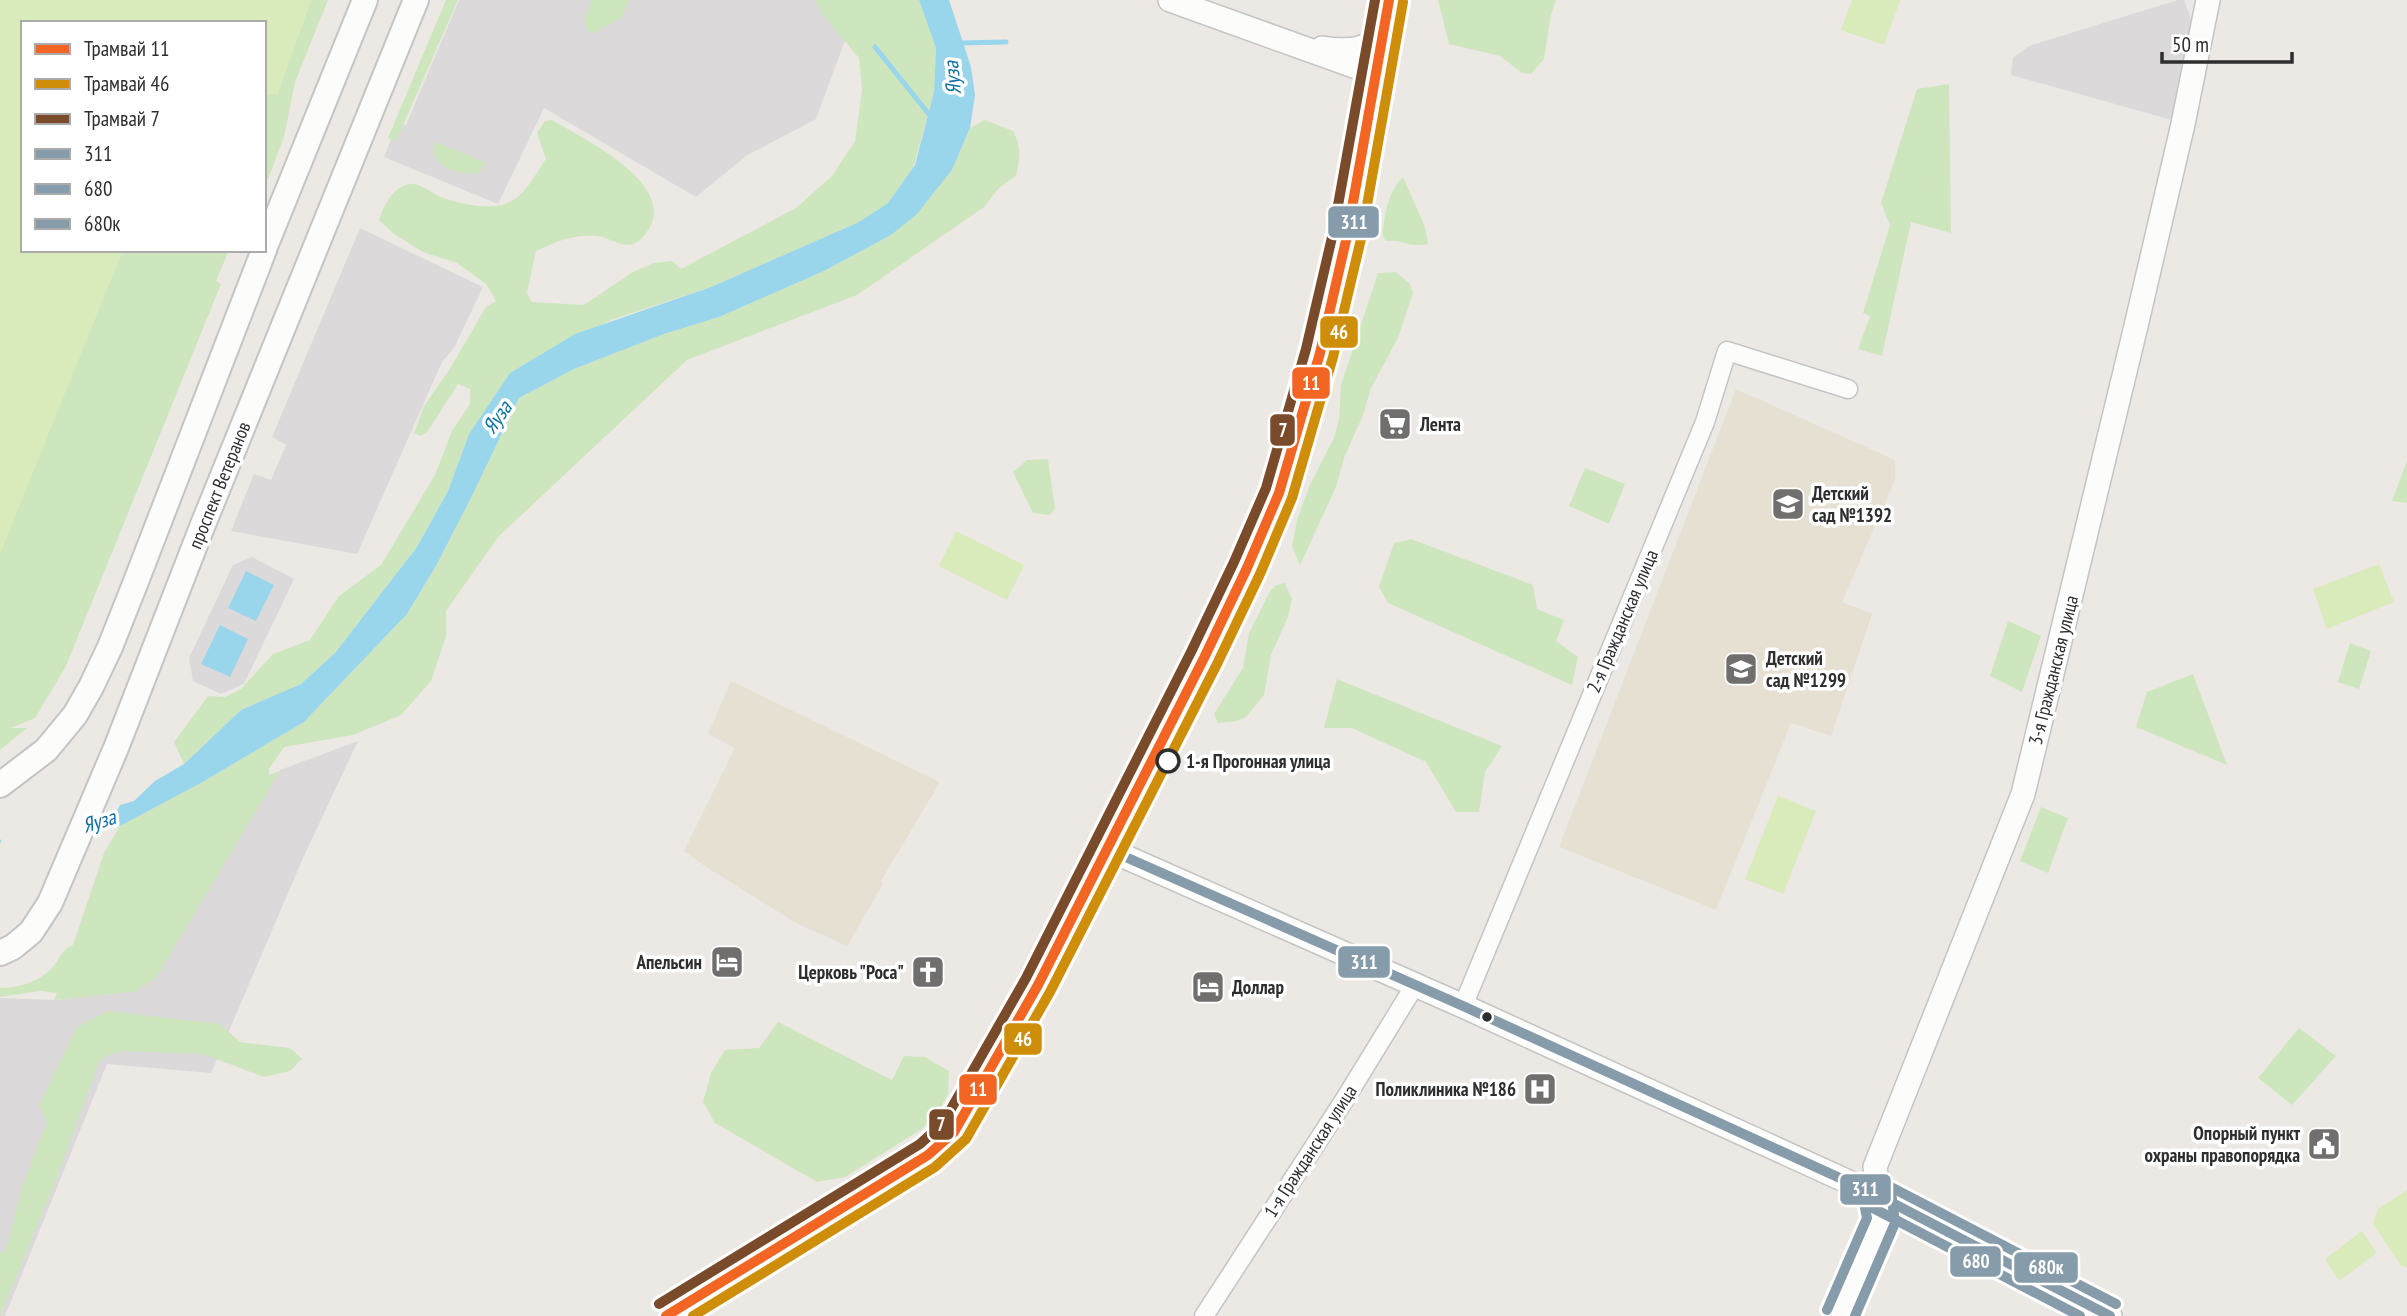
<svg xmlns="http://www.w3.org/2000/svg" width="2407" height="1316" viewBox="0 0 2407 1316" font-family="'PT Sans Narrow',sans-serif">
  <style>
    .industrial { fill: #dcd9db }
    .education { fill: #e6e0d3 }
    .green { fill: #cee6be }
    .pitch { fill: #d9eabb }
    .water { fill: #99d6ec }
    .pier { fill: #ece8e4 }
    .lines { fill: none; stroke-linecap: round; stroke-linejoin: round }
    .stream { stroke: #99d6ec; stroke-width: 5 }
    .minor-casing { stroke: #c5c4c5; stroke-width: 21 }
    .tertiary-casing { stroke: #c5c4c5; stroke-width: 26 }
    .secondary-casing { stroke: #c5c4c5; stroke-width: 28 }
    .minor { stroke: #fcfcfb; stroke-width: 18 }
    .tertiary { stroke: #fcfcfb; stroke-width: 23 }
    .secondary { stroke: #fcfcfb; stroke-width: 24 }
    .bus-1-casing { stroke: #fff; stroke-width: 16 }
    .bus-2-casing { stroke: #fff; stroke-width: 16 }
    .bus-3-casing { stroke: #fff; stroke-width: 16 }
    .bus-1 { stroke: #879cab; stroke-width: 10 }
    .bus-2 { stroke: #879cab; stroke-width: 10 }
    .bus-3 { stroke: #879cab; stroke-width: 10 }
    .tram-1-casing { stroke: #fff; stroke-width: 16 }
    .tram-2-casing { stroke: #fff; stroke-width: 16 }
    .tram-3-casing { stroke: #fff; stroke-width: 16 }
    .tram-1 { stroke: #f26522; stroke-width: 10 }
    .tram-2 { stroke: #cf8e09; stroke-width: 10 }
    .tram-3 { stroke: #7a4b2a; stroke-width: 10 }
    .stop-dot { fill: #fff; stroke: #2e2e2e; stroke-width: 3.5 }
    .bus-dot { fill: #2e2e2e; stroke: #fff; stroke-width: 2.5 }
    .labels { text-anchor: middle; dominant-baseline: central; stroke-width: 7; stroke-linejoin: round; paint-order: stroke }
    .poi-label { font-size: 19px; font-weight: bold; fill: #2e2e2e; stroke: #fff; text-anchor: start }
    .street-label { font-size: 19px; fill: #2e2e2e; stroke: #fff }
    .stop-label { font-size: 19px; font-weight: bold; fill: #2e2e2e; stroke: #fff; text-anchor: start }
    .water-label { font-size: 21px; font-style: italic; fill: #0d6fa3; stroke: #fff }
    .line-badge { stroke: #fff; stroke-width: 2.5 }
    .badge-label { font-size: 19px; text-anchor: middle; font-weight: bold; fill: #fff }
  </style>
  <rect width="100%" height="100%" fill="#ece8e4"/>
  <!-- industrial -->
  <g class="industrial">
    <polygon points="459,0 860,0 816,119 746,156 696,197 544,108 498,204 384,157 397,124 406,125"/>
    <polygon points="2178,0 2184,0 2192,22 2172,120 2011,75 2013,58 2029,46"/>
    <polygon points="360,228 483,287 454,348 442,362 357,554 231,531 254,474 271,480 286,445 272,437"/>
    <polygon points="252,557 294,579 244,684 221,694 193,681 189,658 233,565"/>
    <polygon points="358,741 303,858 211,1073 107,1064 5,1316 0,1316 0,998 54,1000 134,992 156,978 280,770"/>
  </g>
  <!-- education -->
  <g class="education">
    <polygon points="1736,389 1895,460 1895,480 1842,602 1872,614 1831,736 1791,723 1716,910 1559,847"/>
    <polygon points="731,681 940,782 881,881 883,884 847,946 796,923 706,867 684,851 735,748 708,734"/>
  </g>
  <!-- green -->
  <g class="green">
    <polygon points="311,0 328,0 295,82 284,137 268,179 264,178 264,94 277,95"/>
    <polygon points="446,0 458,0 396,141 388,138"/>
    <polygon points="592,0 629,0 621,18 594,33 587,31 584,19"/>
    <path d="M815,0H919L936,48L934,92L913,168L888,203L859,222L711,287L611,320L510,373L469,434L448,491L417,547L335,653L301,684L241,710L184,764L174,742L208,696L225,697L241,689L273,654L310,640L339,596L381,565L435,475L452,431L470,404V389L458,384L428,431L421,436L414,433L424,406L449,370L486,307L496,301L486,284L457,263L423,252L394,234L379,220C384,205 394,183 414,184C423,185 434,195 443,198C462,204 494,212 512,201C528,191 536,173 546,159L537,133L545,121L552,120C582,138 671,180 651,225C647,232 642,241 633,244C621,248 609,237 597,236C574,234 557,241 536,251L527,293L532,302L584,305L633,272L654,263L672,261L681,269L796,208L832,176L855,141L862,90L859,58L822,14Z"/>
    <polygon points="1438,0 1556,0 1551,15 1544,59 1531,74 1522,73 1500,56 1449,44"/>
    <polygon points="1949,84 1951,233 1911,222 1882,356 1858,349 1870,316 1863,313 1890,225 1881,203 1917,89"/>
    <path d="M985,120L1013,131C1022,148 1020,158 1016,176L999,188L984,207L857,295L687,360L498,537L446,611V636L431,681L401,715L353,735L284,747L269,769V775L280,771L156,978L134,992L54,1000L57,993L40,991L0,997V988C18,988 38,982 51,969C59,961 61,949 73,945L104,853L120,826L201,783L304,722L407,614L436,566L471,498L519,398L574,369L664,334L719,317L824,271L891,235L952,170L970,128Z"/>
    <path d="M435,142L487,163L476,174C458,175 426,165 435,142Z"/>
    <path d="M1403,177L1425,227L1428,244C1407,248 1404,239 1386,241L1382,234C1385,214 1388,191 1403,177Z"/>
    <polygon points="0,243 23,250 120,255 123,250 229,250 216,281 221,284 66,666 35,718 11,728 27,728 0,750"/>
    <polygon points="1396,272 1410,284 1413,293 1398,338 1371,388 1363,415 1344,458 1336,487 1300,565 1292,546 1297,520 1310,485 1334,438 1339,420 1341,385 1378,273"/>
    <polygon points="1048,459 1055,509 1050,515 1033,513 1013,472 1027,460"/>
    <polygon points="2407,461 2407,503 2392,501"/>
    <polygon points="1585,468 1625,484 1609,524 1569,506"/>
    <polygon points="1411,539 1533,585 1537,609 1564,620 1556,641 1578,657 1572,685 1388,603 1379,587 1394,543"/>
    <polygon points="1285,583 1292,599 1288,617 1271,655 1264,695 1246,717 1237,721 1218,723 1214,714 1243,668 1249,633 1269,593 1276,585"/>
    <polygon points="2008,621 2041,636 2022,692 1990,676"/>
    <polygon points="2350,643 2371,651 2359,689 2338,682"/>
    <polygon points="2193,674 2227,765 2136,727 2147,692"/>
    <polygon points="1337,679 1502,746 1485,772 1479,812 1456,812 1426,762 1352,728 1324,728"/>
    <polygon points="2041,807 2068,818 2048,873 2020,861"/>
    <polygon points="108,1011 220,1024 240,1042 290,1048 302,1059 290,1071 264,1077 203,1054 122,1051 106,1056 99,1062 56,1180 0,1316 0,1254 7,1248 22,1188 47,1122 39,1105 77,1027"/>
    <polygon points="778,1022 892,1080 904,1056 925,1057 949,1071 948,1094 938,1112 922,1129 845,1177 817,1182 715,1123 703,1102 711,1073 725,1050 759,1048"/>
    <polygon points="2299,1028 2336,1056 2292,1105 2258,1078"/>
  </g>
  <!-- pitch -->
  <g class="pitch">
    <polygon points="0,0 311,0 277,95 264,94 264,23 23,23 23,250 123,250 0,554"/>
    <polygon points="1852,0 1900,0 1884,45 1841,30"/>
    <polygon points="956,531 1024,565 1007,600 939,566"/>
    <polygon points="2379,564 2394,602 2327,629 2313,589"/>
    <polygon points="1778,796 1816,811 1783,894 1745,879"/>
    <polygon points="2407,1190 2407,1267 2401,1266 2373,1224 2378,1209"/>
    <polygon points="2362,1231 2377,1253 2339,1281 2325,1259"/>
  </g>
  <!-- water -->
  <g class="water">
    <polygon points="919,0 949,0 971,67 975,95 970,128 952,170 916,215 891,235 824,271 719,317 664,334 574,369 519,398 471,498 436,566 407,614 304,722 201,783 120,826 0,861 0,840 134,801 155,781 184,764 241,710 301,684 335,653 417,547 448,491 469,434 510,373 575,334 711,287 859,222 888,203 915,165 934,92 936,48"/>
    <polygon points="246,571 274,585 256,621 228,608"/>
    <polygon points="220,625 248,639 230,677 201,664"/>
  </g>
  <!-- pier -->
  <polygon class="pier" points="121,802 108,833 0,865 0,844 3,836"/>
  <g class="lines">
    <!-- stream -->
    <g class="stream">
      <polyline points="960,43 1006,42"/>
      <polyline points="875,47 932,118"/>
    </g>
    <defs>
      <g id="minor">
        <polyline points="1463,1006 1705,422 1727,351 1848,389"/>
        <polyline points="1204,1316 1345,1099 1415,985"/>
      </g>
      <g id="tertiary">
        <polyline points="1170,0 1362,69 1374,81 1377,88"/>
        <path d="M1322,48C1347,52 1372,51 1388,28"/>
        <polyline points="1112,851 1463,1006 1877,1195 2110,1316"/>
        <polyline points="1840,1316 1882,1219 1875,1167 2023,794 2136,326 2183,124 2208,0"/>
      </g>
      <g id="secondary">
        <polyline points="264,249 365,0"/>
        <polyline points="0,785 46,750 75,715 91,687 110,647 135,584 264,250"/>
        <polyline points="0,953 13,947 31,932 50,903 116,748 202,527 416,0"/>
        <polyline points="673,1316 930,1158 957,1134 991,1078 1041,986 1207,660 1254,562 1282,494 1324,354 1351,237 1393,0"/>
      </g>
    </defs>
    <!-- minor casing -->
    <use href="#minor" class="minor-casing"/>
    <!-- tertiary casing -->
    <use href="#tertiary" class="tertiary-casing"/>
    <!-- secondary casing -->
    <use href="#secondary" class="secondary-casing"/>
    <!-- minor -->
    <use href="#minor" class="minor"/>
    <!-- tertiary -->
    <use href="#tertiary" class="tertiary"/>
    <!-- secondary -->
    <use href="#secondary" class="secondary"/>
    <defs>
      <g id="bus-1">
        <polyline points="1112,851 1463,1006 1877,1195 2110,1316"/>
        <polyline points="1112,851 1233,608 1282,494 1324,354 1351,237 1393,0"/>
      </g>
      <g id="bus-2">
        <polyline points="1871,1207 2080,1316"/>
        <polyline points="1855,1316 1895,1223 1891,1192"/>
      </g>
      <g id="bus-3">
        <polyline points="1883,1183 2116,1304"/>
        <polyline points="1827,1310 1867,1218 1863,1198"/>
      </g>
    </defs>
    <!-- bus-1 casing -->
    <use href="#bus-1" class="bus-1-casing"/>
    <!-- bus-2 casing -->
    <use href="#bus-2" class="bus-2-casing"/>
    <!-- bus-3 casing -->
    <use href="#bus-3" class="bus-3-casing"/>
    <!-- bus-1 -->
    <use href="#bus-1" class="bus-1"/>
    <!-- bus-2 -->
    <use href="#bus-2" class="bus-2"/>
    <!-- bus-3 -->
    <use href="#bus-3" class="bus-3"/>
    <defs>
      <polyline id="tram-1" points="666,1316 928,1155 954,1132 1038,985 1204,658 1247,568 1279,493 1320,353 1347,236 1389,0"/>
      <polyline id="tram-2" points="693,1316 935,1167 966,1139 1050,992 1217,664 1260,574 1292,498 1333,357 1361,239 1403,2"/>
      <polyline id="tram-3" points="659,1304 920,1144 943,1123 1026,978 1191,652 1234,562 1266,488 1306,349 1333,233 1375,0"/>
    </defs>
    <!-- tram-1 casing -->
    <use href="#tram-1" class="tram-1-casing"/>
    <!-- tram-2 casing -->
    <use href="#tram-2" class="tram-2-casing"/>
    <!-- tram-3 casing -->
    <use href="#tram-3" class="tram-3-casing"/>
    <!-- tram-1 -->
    <use href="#tram-1" class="tram-1"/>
    <!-- tram-2 -->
    <use href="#tram-2" class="tram-2"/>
    <!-- tram-3 -->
    <use href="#tram-3" class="tram-3"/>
  </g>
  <!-- icons -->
  <defs>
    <symbol id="supermarket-square" viewBox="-11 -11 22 22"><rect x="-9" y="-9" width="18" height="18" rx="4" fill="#706f6e" stroke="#fff"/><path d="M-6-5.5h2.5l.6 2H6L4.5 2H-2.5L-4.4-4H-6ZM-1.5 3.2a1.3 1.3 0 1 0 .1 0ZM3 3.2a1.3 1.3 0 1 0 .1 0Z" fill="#fff"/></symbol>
    <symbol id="school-square" viewBox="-11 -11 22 22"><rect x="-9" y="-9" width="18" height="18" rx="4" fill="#706f6e" stroke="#fff"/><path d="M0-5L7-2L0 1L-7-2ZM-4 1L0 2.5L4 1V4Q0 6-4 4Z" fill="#fff"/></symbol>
    <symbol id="hotel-square" viewBox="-11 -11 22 22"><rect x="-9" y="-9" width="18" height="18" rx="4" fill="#706f6e" stroke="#fff"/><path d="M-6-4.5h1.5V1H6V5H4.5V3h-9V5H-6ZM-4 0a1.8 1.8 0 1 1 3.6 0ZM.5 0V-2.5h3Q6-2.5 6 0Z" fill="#fff"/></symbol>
    <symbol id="church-square" viewBox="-11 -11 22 22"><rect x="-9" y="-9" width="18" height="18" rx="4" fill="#706f6e" stroke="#fff"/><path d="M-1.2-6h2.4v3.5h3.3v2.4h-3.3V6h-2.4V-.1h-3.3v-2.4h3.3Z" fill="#fff"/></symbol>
    <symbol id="hospital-square" viewBox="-11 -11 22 22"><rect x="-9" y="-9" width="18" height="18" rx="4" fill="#706f6e" stroke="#fff"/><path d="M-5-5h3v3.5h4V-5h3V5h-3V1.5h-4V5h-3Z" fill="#fff"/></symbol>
    <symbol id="civic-square" viewBox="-11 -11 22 22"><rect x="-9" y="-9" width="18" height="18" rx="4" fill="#706f6e" stroke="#fff"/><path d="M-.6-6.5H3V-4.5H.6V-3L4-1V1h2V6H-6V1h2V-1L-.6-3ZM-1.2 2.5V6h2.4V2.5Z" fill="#fff"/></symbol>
  </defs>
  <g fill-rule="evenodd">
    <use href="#supermarket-square" x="1376" y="405" width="38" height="38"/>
    <use href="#school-square" x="1769" y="485" width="38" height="38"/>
    <use href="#school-square" x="1722" y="650" width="38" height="38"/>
    <use href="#hotel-square" x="708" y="943" width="38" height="38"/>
    <use href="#church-square" x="909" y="953" width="38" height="38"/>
    <use href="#hotel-square" x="1189" y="968" width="38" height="38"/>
    <use href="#hospital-square" x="1521" y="1070" width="38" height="38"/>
    <use href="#civic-square" x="2305" y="1125" width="38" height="38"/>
  </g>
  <!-- markers -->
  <circle class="stop-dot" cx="1168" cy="761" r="11"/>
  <circle class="bus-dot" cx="1487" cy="1017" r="6"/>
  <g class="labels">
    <!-- poi labels -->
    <g class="poi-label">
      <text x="1420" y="424">Лента</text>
      <text x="1812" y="493">Детский<tspan x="1812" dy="22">сад №1392</tspan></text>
      <text x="1766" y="658">Детский<tspan x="1766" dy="22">сад №1299</tspan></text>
      <text x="702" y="962" text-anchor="end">Апельсин</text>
      <text x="904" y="972" text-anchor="end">Церковь "Роса"</text>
      <text x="1232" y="987">Доллар</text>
      <text x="1516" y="1089" text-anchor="end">Поликлиника №186</text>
      <text x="2300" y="1133" text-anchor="end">Опорный пункт<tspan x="2300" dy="22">охраны правопорядка</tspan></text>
    </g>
    <!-- street labels -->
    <g class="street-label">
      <text transform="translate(219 485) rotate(-68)">проспект Ветеранов</text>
      <text transform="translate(1622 621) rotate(-67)">2-я Гражданская улица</text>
      <text transform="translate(2053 670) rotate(-76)">3-я Гражданская улица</text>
      <text transform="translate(1310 1151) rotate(-57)">1-я Гражданская улица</text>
    </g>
    <!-- stop labels -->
    <g class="stop-label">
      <text x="1186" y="761">1-я Прогонная улица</text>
    </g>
    <!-- water labels -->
    <g class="water-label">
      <text transform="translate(952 78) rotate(-95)">Яуза</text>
      <text transform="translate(497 417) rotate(-55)">Яуза</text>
      <text transform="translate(99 821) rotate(-17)">Яуза</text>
    </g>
  </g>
  <g class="line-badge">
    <rect x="1327" y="205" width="53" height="34" rx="7" fill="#879cab"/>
    <rect x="1319" y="315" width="40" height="34" rx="7" fill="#cf8e09"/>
    <rect x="1291" y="366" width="40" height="34" rx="7" fill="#f26522"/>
    <rect x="1269" y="413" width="27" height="34" rx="7" fill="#7a4b2a"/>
    <rect x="1337" y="945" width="54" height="34" rx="7" fill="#879cab"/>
    <rect x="1003" y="1022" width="40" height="34" rx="7" fill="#cf8e09"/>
    <rect x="958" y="1073" width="40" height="33" rx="7" fill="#f26522"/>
    <rect x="928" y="1108" width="27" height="33" rx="7" fill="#7a4b2a"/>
    <rect x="1839" y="1173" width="53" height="33" rx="7" fill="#879cab"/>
    <rect x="1949" y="1245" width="53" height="33" rx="7" fill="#879cab"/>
    <rect x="2013" y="1251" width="66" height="33" rx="7" fill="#879cab"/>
  </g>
  <g class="badge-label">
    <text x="1354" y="229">311</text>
    <text x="1339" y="339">46</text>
    <text x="1311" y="390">11</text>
    <text x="1283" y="437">7</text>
    <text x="1364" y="969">311</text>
    <text x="1023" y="1046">46</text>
    <text x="978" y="1096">11</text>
    <text x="941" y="1131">7</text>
    <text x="1865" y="1196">311</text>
    <text x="1976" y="1268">680</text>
    <text x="2046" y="1274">680к</text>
  </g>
  <!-- legend -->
  <rect x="21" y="21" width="245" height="231" fill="#ffffff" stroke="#ababab" stroke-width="2"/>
  <rect x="35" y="44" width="35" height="10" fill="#f26522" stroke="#ababab" stroke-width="2"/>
  <text x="84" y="56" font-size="21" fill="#2e2e2e">Трамвай 11</text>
  <rect x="35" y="79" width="35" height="10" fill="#cf8e09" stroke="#ababab" stroke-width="2"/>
  <text x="84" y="91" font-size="21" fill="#2e2e2e">Трамвай 46</text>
  <rect x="35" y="114" width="35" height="10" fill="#7a4b2a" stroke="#ababab" stroke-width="2"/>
  <text x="84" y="126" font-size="21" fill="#2e2e2e">Трамвай 7</text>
  <rect x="35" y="149" width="35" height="10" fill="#879cab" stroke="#ababab" stroke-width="2"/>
  <text x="84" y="161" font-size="21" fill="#2e2e2e">311</text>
  <rect x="35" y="184" width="35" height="10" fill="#879cab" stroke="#ababab" stroke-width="2"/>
  <text x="84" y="196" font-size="21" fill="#2e2e2e">680</text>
  <rect x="35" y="219" width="35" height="10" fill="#879cab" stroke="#ababab" stroke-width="2"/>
  <text x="84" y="231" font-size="21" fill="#2e2e2e">680к</text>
  <!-- scale -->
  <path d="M2162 52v10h130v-10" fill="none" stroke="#2e2e2e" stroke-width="3.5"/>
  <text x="2172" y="52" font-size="21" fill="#2e2e2e" stroke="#ffffff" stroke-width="5" paint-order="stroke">50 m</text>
</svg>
